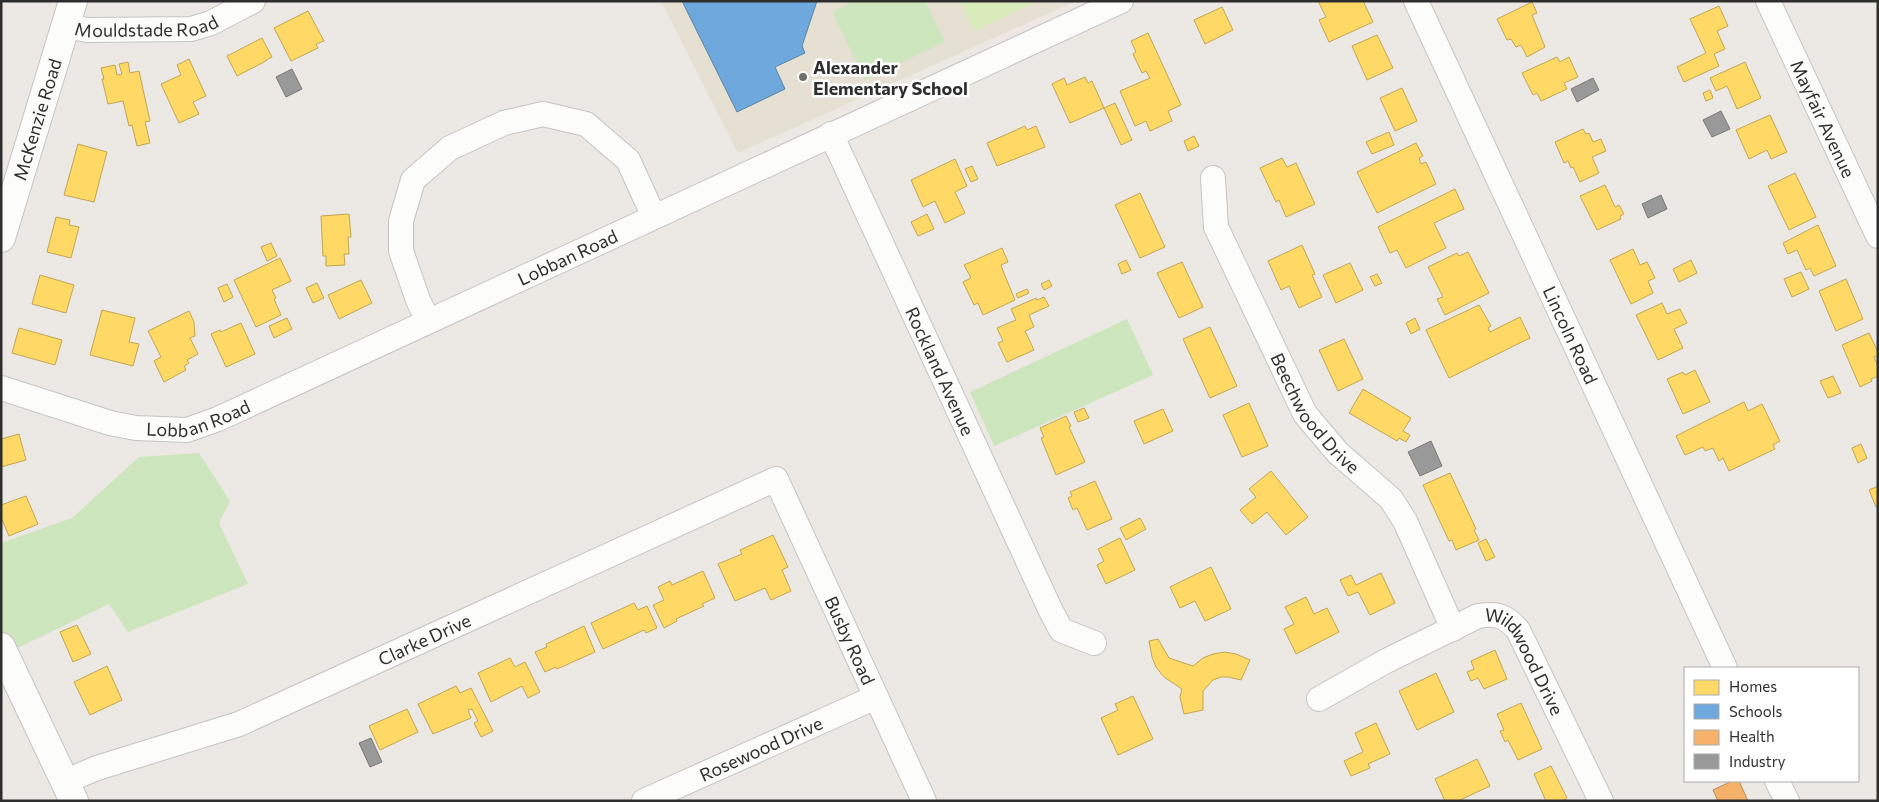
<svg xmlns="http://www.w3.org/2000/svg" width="1879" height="802" viewBox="0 0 1879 802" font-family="Commissioner,sans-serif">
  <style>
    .education { fill: #e6e0d3 }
    .green { fill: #cee6be }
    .pitch { fill: #d9eabb }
    .homes { fill: #ffd966; stroke: #c0a655 }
    .schools { fill: #6fa8dc; stroke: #5c83a8 }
    .health { fill: #f6b26b; stroke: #ba8a59 }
    .industry { fill: #999; stroke: #797979 }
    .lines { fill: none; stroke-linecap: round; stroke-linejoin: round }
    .minor-casing { stroke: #c5c4c5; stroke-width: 26 }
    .tertiary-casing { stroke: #c5c4c5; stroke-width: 30 }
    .minor { stroke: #fcfcfb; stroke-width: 24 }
    .tertiary { stroke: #fcfcfb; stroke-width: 28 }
    .poi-dot { fill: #706f6e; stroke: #fff; stroke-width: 2 }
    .labels { text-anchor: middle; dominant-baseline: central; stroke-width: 5; stroke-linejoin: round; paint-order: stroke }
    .street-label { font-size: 18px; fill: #2e2e2e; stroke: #fff }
    .poi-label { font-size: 18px; font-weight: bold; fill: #2e2e2e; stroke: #fff; text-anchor: start }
  </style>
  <rect width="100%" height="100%" fill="#ece8e4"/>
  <!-- education -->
  <polygon class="education" points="661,1 1076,1 738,153"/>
  <!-- green -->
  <g class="green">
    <polygon points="854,1 925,1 945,42 865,80 832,12"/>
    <polygon points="1127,319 1153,375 994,446 970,392"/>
    <polygon points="199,453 230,501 219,523 248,584 128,632 109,604 7,653 1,640 1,543 72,518 139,457"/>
  </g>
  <!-- pitch -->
  <polygon class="pitch" points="960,1 1038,1 974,31"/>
  <!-- homes -->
  <g class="homes">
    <polygon points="1318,1 1363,1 1373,22 1329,42 1319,20 1326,17"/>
    <polygon points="1532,2 1537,13 1532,15 1545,47 1527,57 1521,45 1516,47 1511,39 1507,40 1497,19"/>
    <polygon points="1719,6 1728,26 1717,31 1725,49 1714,54 1719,66 1684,82 1677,67 1706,53 1690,19"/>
    <polygon points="1222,7 1233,30 1205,44 1194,20"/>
    <polygon points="308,11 324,41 316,44 318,48 291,61 274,28"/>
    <polygon points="1148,33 1181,105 1168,111 1172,121 1150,131 1146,121 1135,126 1120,91 1150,78 1146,71 1142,73 1133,54 1136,52 1131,41"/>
    <polygon points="1377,35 1393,68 1367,80 1352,46"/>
    <polygon points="262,38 272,57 266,60 266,61 237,76 227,56"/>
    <polygon points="1557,57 1560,62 1569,57 1578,77 1564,83 1567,89 1541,101 1537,93 1533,95 1522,73"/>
    <polygon points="189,59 206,96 193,102 199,114 179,123 161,84 181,75 177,65"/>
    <polygon points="128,62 130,73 139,71 150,121 145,122 150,143 137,146 132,125 129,126 123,101 108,104 102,79 104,79 101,68 115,65 117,75 122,74 119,64"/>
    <polygon points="1745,62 1761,98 1737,109 1727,86 1716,91 1710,78"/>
    <polygon points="1085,77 1088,83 1092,81 1104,108 1070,123 1052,84 1064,78 1067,85"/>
    <polygon points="1402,88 1417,121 1395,131 1380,98"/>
    <polygon points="1710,90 1713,98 1706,101 1703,93"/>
    <polygon points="1115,103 1132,140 1121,145 1104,108"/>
    <polygon points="1770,115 1787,152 1771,159 1767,150 1749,159 1736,130"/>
    <polygon points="1025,126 1027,130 1036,126 1045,147 997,166 987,143"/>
    <polygon points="1583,129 1586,134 1589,133 1593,142 1601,139 1606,151 1592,157 1599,173 1580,182 1573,167 1571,168 1568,161 1564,163 1555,142"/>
    <polygon points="1389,132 1394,145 1372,154 1366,142"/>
    <polygon points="1194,136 1199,146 1188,151 1184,141"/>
    <polygon points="1416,143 1423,156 1419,158 1421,164 1426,162 1436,184 1377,213 1357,172"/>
    <polygon points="78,144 107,152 94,202 64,195"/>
    <polygon points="1282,158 1287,167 1296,163 1315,204 1286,217 1279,200 1276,202 1260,168"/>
    <polygon points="955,159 967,186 955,192 965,213 945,223 935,201 923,207 911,180"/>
    <polygon points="972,166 978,179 971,182 965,169"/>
    <polygon points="1795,173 1816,217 1789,230 1768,186"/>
    <polygon points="1605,185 1615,207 1619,205 1624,214 1620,216 1621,219 1597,230 1580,196"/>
    <polygon points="1455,189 1464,209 1434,223 1446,248 1406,268 1397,250 1390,253 1378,227"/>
    <polygon points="1140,193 1165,247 1140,258 1115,205"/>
    <polygon points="349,214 351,237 348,237 349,254 344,254 345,265 326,266 326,256 323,256 321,216"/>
    <polygon points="927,214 934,229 918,236 911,222"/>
    <polygon points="56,217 70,220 69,225 79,227 71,258 47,252"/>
    <polygon points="1818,225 1836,266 1814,276 1810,268 1806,270 1797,250 1788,254 1783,243"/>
    <polygon points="271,243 277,256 267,261 261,247"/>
    <polygon points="1302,245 1315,274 1312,275 1322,297 1299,308 1289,286 1281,290 1268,261"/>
    <polygon points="1002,248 1008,262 1001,265 1003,271 1015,300 983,315 978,303 974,305 963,282 971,278 964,265"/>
    <polygon points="1633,249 1640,265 1647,262 1655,278 1648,281 1653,293 1631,304 1610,260"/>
    <polygon points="1468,252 1489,293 1445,315 1437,299 1443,297 1428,267 1457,253 1459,256"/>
    <polygon points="280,258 291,281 272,290 276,298 274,299 281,315 256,327 234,280"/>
    <polygon points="1126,260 1131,270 1122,274 1118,264"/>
    <polygon points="1691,260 1697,273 1679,282 1673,269"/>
    <polygon points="1182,262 1203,307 1179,318 1157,273"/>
    <polygon points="1350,263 1363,290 1336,303 1323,275"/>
    <polygon points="1801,272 1809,289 1792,297 1784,279"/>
    <polygon points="1377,274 1382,283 1375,286 1370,277"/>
    <polygon points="40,275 74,285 66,313 32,304"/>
    <polygon points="1846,279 1863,319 1836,331 1819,291"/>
    <polygon points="361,280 372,303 339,319 328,295"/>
    <polygon points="1049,280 1052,286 1044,290 1041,284"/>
    <polygon points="317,283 324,298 313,303 306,288"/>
    <polygon points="227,284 233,297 224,302 218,288"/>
    <polygon points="1027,289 1029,293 1018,298 1016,294"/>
    <polygon points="1044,297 1049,306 1029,315 1034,327 1025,331 1034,350 1007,362 998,343 1003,341 997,328 1016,320 1011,309 1036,298 1037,300"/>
    <polygon points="1662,303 1667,314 1680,309 1687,323 1674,329 1683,348 1658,360 1636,315"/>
    <polygon points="1479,305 1491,326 1488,328 1490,332 1520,317 1530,338 1449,378 1426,330"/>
    <polygon points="102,310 135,318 129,342 139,344 133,366 90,355"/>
    <polygon points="189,311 194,322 195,336 190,338 198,354 187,360 189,363 184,366 186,370 164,382 154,361 161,357 148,331"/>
    <polygon points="287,318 292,329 274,338 269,326"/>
    <polygon points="1415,318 1420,329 1411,334 1406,323"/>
    <polygon points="241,323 255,354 226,367 211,334 220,330 221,332"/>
    <polygon points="1210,327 1237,386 1210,398 1183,339"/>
    <polygon points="19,328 62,340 55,365 12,353"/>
    <polygon points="1869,333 1878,352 1878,356 1874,357 1878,366 1878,376 1871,379 1872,381 1860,387 1842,345"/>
    <polygon points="1344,339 1363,379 1338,391 1319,350"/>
    <polygon points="1695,370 1710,402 1683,414 1667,379 1683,372 1685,375"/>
    <polygon points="1833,376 1841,393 1828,398 1820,381"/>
    <polygon points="1363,389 1411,418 1403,431 1410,435 1406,442 1399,438 1397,441 1349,413"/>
    <polygon points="1744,402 1748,411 1762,404 1780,441 1773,445 1775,449 1729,471 1723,458 1719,461 1713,448 1705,451 1703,447 1685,455 1676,436"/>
    <polygon points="1249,403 1268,446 1242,457 1223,415"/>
    <polygon points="1084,408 1089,418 1078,422 1074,412"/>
    <polygon points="1163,409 1173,431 1144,444 1134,421"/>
    <polygon points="1066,416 1071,426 1069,427 1085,462 1056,475 1041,438 1044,437 1040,428"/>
    <polygon points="19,434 26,460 1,467 1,439"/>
    <polygon points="1861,444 1867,458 1858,463 1852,448"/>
    <polygon points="1271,471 1308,517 1286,535 1267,512 1252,524 1240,510 1256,497 1249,489"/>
    <polygon points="1450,473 1476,529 1474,530 1479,540 1456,550 1452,540 1449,541 1423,485"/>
    <polygon points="1095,481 1112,519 1087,530 1077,508 1073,510 1068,498 1072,496 1070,492"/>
    <polygon points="1878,486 1878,506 1876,507 1869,490"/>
    <polygon points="26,496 38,524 9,536 1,517 1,505"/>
    <polygon points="1140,518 1146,529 1126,540 1120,528"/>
    <polygon points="773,535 788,567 782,570 791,591 771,600 765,588 735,601 718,564 742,554 740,550"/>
    <polygon points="1120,538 1135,570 1106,584 1097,565 1104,561 1098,549"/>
    <polygon points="1486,539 1495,557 1486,561 1478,543"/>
    <polygon points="1211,567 1231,609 1205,621 1195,601 1180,608 1170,587"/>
    <polygon points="703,571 715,598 702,604 704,606 676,619 677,621 664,628 653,605 664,600 658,587 670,581 672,585"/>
    <polygon points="1381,573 1395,603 1370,615 1358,592 1348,596 1340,580 1351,575 1356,585"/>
    <polygon points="1306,597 1314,614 1327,608 1339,632 1296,654 1284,629 1294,624 1285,607"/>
    <polygon points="634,603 638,610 647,606 657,628 646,633 644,630 603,649 591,623"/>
    <polygon points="77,625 91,654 73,662 60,632"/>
    <polygon points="584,626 595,652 557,669 556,667 545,672 535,652 547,647 546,644"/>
    <polygon points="1158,639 1169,658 1193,666 1203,658 1213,654 1225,652 1236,654 1250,660 1241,680 1228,677 1221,677 1213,680 1203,691 1203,710 1184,714 1180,697 1182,689 1164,677 1156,667 1152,657 1149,641"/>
    <polygon points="1495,650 1507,679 1484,689 1478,678 1471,681 1467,672 1474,669 1471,661"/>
    <polygon points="510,658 515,667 525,662 540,692 528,698 522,686 491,702 478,673"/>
    <polygon points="107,666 122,700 90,715 74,682"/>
    <polygon points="1436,673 1454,712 1417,730 1399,691"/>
    <polygon points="456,686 460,693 471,688 493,731 481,737 474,723 478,721 472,709 468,710 471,718 433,734 418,704"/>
    <polygon points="1133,696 1153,739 1118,755 1101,718 1118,710 1115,704"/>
    <polygon points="1521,703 1542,749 1518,760 1508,740 1505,742 1500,731 1504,730 1497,714"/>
    <polygon points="407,709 418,732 380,750 369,726"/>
    <polygon points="1376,723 1390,754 1368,764 1370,768 1351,776 1344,761 1363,752 1355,733"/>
    <polygon points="1477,759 1490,786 1458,801 1445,801 1435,779"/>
    <polygon points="1551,766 1567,798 1561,801 1546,801 1534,774"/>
  </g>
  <!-- schools -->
  <polygon class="schools" points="682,1 817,1 802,46 805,53 775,67 785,89 737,112"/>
  <!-- health -->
  <polygon class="health" points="1732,781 1739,781 1748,801 1718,801 1713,790"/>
  <!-- industry -->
  <g class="industry">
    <polygon points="292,69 302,89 286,97 276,77"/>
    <polygon points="1593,78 1599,90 1577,102 1571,89"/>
    <polygon points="1721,111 1730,129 1712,137 1703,120"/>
    <polygon points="1661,195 1667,209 1648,218 1642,204"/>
    <polygon points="1431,441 1442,466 1420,476 1408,452"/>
    <polygon points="371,738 382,762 370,767 359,743"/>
  </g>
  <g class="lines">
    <defs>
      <g id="minor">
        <path id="s1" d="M1416,1L1725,668"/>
        <path id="s2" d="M1768,1L1878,236"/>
        <path id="s3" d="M65,26L87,30L191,29L211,23L253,1"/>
        <path id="s4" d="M831,134L1050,609L1061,630L1094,643"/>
        <path id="s5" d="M1213,178L1216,227L1305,414L1338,453L1391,499L1405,521L1453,629"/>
        <polyline points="428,321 418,300 401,251 401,221 413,180 450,148 504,123 543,114 586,124 628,160 654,217"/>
        <path id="s6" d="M1,388L110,423L136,428L187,430L218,419L1121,1"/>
        <path id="s7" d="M1319,699L1386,661L1478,616C1496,613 1505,615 1518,630L1601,801"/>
        <path id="s8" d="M66,781L97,768L239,724L776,479L924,801"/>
        <polyline points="1777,781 1787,801"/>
        <path id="s9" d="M644,801L876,697"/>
      </g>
      <g id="tertiary">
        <path id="s10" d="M1,238L73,1"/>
        <polyline points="1,647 74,801"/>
      </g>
    </defs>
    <!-- minor casing -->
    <use href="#minor" class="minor-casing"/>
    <!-- tertiary casing -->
    <use href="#tertiary" class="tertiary-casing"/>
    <!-- minor -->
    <use href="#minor" class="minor"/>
    <!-- tertiary -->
    <use href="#tertiary" class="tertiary"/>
  </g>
  <!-- markers -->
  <circle class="poi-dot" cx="803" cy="77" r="5"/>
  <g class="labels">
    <!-- street labels -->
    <g class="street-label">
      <text stroke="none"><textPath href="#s3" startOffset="82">Mouldstade Road</textPath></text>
      <text stroke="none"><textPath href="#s2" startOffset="130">Mayfair Avenue</textPath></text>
      <text stroke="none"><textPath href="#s10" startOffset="124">McKenzie Road</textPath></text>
      <text stroke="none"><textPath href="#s6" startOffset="610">Lobban Road</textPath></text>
      <text stroke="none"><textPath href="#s1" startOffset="368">Lincoln Road</textPath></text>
      <text stroke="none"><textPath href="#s4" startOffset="261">Rockland Avenue</textPath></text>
      <text stroke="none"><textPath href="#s5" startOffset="261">Beechwood Drive</textPath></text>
      <text stroke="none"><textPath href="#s6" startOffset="205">Lobban Road</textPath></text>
      <text stroke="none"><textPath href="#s8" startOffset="386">Clarke Drive</textPath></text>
      <text stroke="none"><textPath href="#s8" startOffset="950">Busby Road</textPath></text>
      <text stroke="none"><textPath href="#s7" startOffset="252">Wildwood Drive</textPath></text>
      <text stroke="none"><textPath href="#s9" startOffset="128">Rosewood Drive</textPath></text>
    </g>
    <!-- poi labels -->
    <g class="poi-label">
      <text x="813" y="67">Alexander<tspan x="813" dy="21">Elementary School</tspan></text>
    </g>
  </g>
  <!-- border -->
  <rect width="1879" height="802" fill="none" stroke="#2e2e2e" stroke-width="5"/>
  <!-- legend -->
  <rect x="1684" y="667" width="175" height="115" fill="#ffffff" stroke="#ababab"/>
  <rect x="1694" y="680" width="25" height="15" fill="#ffd966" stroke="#ababab"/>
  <text x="1729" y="692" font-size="15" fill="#2e2e2e">Homes</text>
  <rect x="1694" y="704" width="25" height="15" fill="#6fa8dc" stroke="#ababab"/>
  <text x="1729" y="717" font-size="15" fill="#2e2e2e">Schools</text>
  <rect x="1694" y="730" width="25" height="15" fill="#f6b26b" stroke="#ababab"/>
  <text x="1729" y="742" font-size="15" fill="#2e2e2e">Health</text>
  <rect x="1694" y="754" width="25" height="15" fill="#999999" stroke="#ababab"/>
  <text x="1729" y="767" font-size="15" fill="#2e2e2e">Industry</text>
</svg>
